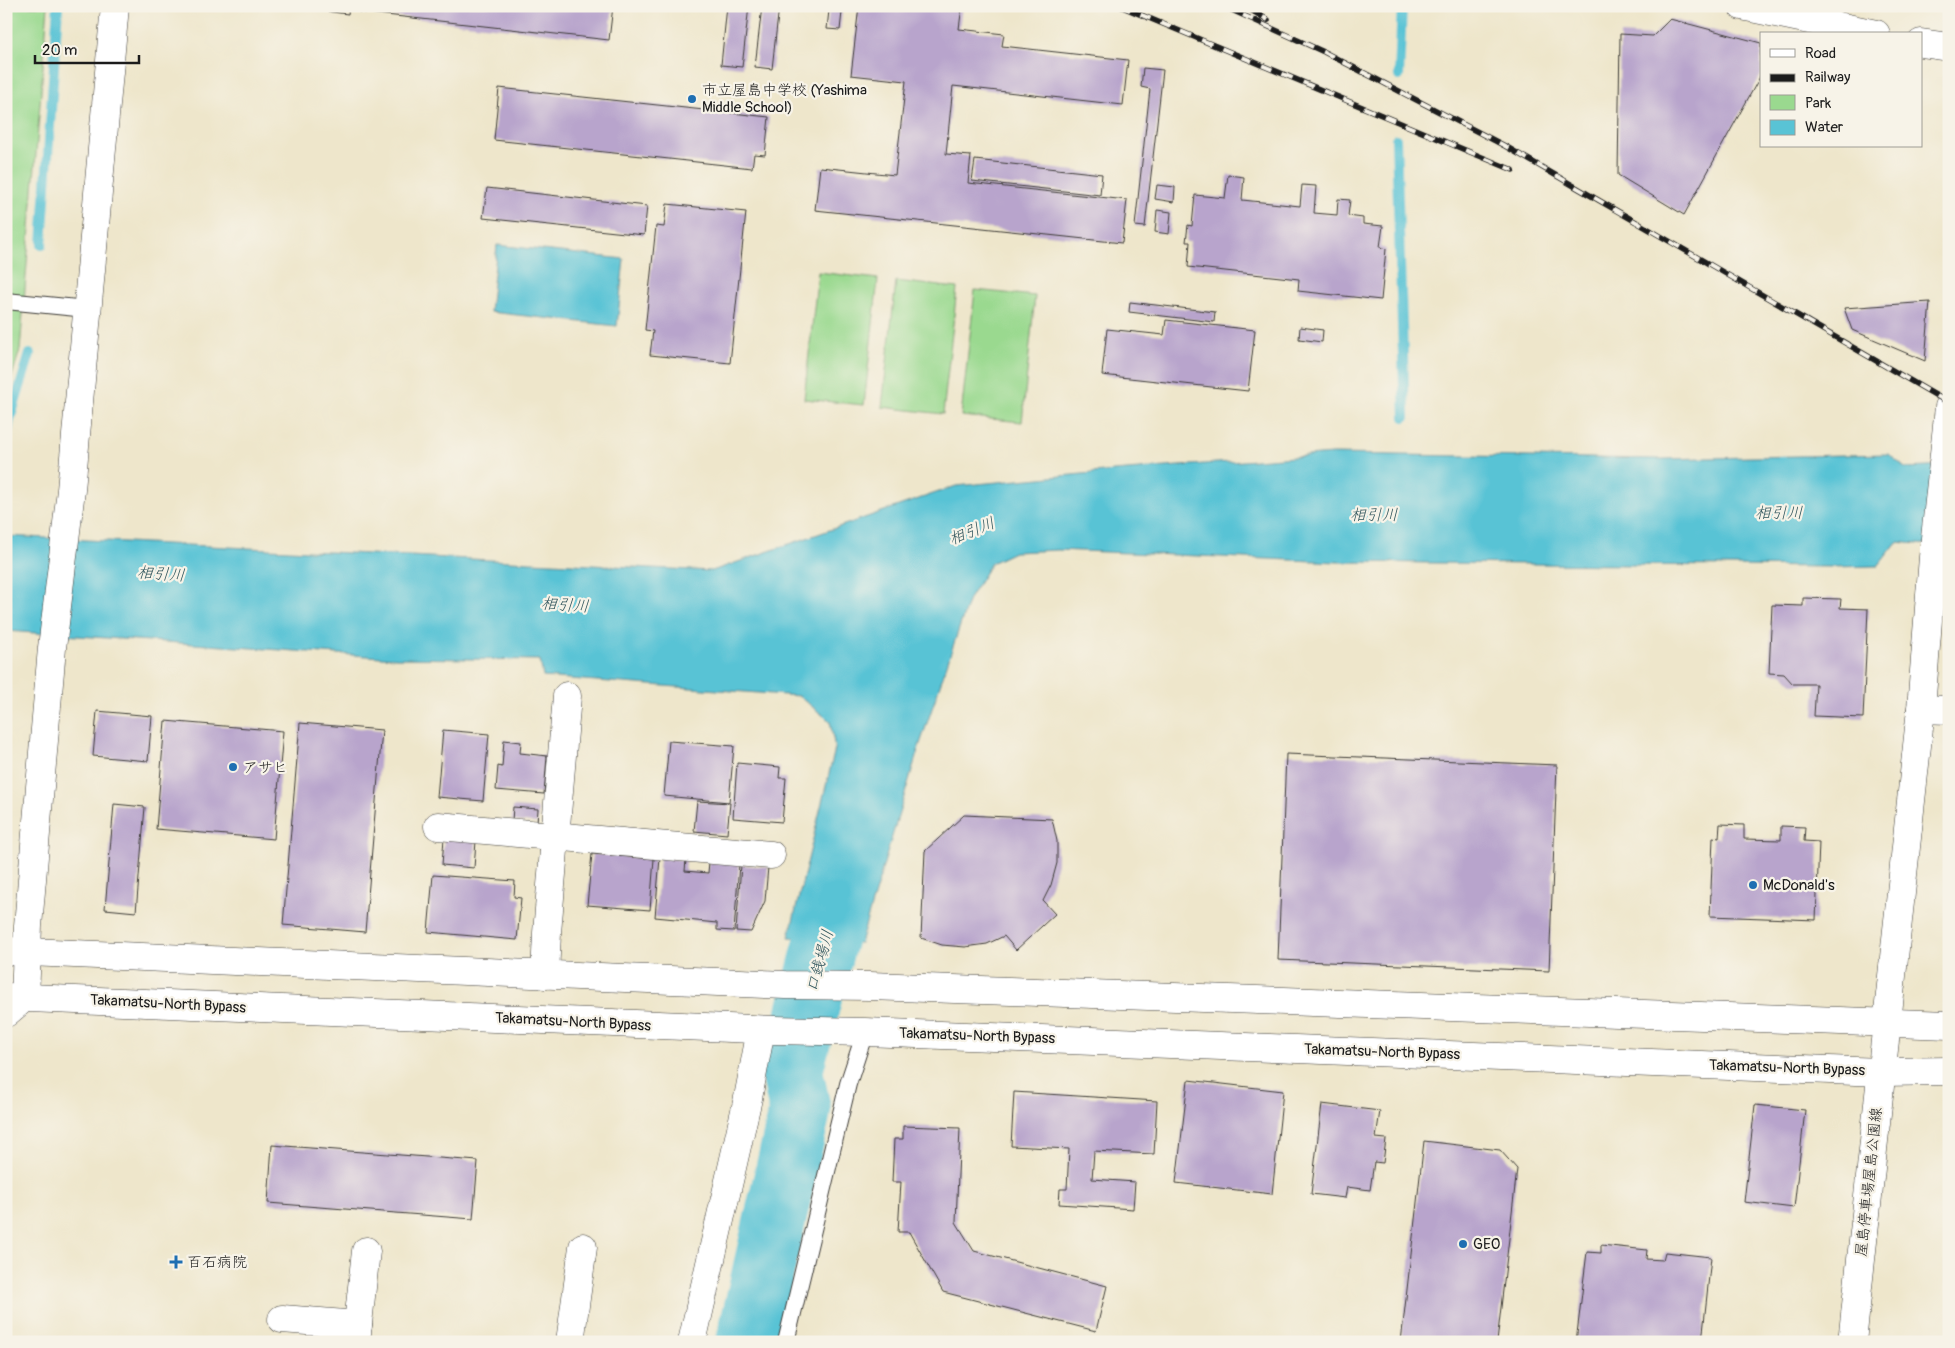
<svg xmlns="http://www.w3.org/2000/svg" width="1955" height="1348" viewBox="0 0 1955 1348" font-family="Pangolin,'Klee One',sans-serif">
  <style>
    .green { fill: #9ad98f; stroke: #5b7a56 }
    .water { fill: #59c3d5; stroke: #3a7078 }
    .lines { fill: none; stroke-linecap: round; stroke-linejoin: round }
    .stream { stroke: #59c3d5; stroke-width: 10 }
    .river { stroke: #59c3d5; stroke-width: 62 }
    .building { fill: #b8a4cc }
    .service-casing { stroke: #3c3a36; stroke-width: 18 }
    .minor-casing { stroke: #3c3a36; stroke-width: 29 }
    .tertiary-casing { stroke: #3c3a36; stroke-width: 29 }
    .secondary-casing { stroke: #3c3a36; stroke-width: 29 }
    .trunk-casing { stroke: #3c3a36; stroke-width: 29 }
    .service { stroke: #fff; stroke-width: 16 }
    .minor { stroke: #fff; stroke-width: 28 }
    .tertiary { stroke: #fff; stroke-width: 28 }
    .secondary { stroke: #fff; stroke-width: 28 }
    .trunk { stroke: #fff; stroke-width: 28 }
    .rail-casing { stroke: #1c1c1c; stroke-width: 5.5 }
    .rail { stroke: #f7f3e8; stroke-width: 4; stroke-dasharray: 11; stroke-linecap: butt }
    .poi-dot { fill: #1f6fb2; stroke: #f7f3e8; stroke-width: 2 }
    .labels { text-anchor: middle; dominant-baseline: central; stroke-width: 4.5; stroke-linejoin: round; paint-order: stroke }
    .poi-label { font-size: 15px; fill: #1c1c1c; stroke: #f7f3e8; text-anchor: start }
    .street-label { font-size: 15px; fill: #1c1c1c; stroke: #f7f3e8 }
    .water-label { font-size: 16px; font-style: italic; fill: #31565d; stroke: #f7f3e8 }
  </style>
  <rect width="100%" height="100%" fill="#f7f3e8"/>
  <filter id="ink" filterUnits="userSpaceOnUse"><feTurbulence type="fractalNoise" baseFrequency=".02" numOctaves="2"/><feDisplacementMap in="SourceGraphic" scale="10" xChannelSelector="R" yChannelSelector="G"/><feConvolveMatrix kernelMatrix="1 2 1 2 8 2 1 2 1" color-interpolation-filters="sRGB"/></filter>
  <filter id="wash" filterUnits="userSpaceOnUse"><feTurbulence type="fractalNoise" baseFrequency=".0096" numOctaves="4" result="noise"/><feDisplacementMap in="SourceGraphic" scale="20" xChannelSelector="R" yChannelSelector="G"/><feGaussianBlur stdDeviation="1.12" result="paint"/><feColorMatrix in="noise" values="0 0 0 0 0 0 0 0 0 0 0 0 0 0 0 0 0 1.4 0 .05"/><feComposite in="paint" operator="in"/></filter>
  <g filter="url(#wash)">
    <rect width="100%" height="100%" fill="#eee6cb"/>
    <!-- green -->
    <g class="green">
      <polygon points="6,6 48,6 20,350 6,395"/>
      <polygon points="818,272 878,279 864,405 804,399"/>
      <polygon points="896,281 957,288 943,414 882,407"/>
      <polygon points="975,290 1035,296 1022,422 961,416"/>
    </g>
    <!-- water -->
    <g class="water">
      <polygon points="497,245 624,259 617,326 490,312"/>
      <polygon points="1333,454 1662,459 1889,454 1905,468 1949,466 1949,547 1897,542 1878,566 1830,567 1338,562 1058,550 1014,552 991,563 969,599 919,747 860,943 789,937 835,749 830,721 799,696 543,677 540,660 396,658 6,631 6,536 712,571 956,486 1114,471"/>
    </g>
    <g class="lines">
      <!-- stream -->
      <g class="stream">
        <polyline points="1399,76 1402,6"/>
        <polyline points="1396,139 1405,417"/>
        <polyline points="42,245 58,6"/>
        <polyline points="6,440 10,419 30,354"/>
      </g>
      <!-- river -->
      <polyline class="river" points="747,1342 800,1110 792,1071 847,858"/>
    </g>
    <g id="blocks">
      <!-- building -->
      <g class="building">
        <polygon points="284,6 349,6 348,14"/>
        <polygon points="360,6 613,6 609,40 359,12"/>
        <polygon points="727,6 749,6 742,67 721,65"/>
        <polygon points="762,6 779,6 772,69 755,67"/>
        <polygon points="859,6 962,6 959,29 1004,34 1002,46 1128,60 1123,105 953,86 946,154 971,156 968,183 1127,200 1122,243 815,210 820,167 895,175 906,81 851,75"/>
        <polygon points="829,10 842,12 840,30 827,29"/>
        <polygon points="1670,19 1761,43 1761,75 1684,215 1618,175 1620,34 1653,36"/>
        <polygon points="1143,68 1163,70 1145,227 1135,226 1150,89 1141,87"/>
        <polygon points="499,88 769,117 765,155 754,154 752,168 494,140"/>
        <polygon points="975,160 1102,174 1100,195 972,181"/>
        <polygon points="1228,175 1244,177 1242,200 1300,206 1302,185 1316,186 1314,213 1337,215 1338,199 1350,200 1348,216 1363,218 1363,224 1383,226 1380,247 1386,249 1381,300 1298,291 1299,279 1188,267 1190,242 1186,242 1188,225 1192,226 1195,195 1225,198"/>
        <polygon points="1157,185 1175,187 1174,202 1155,199"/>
        <polygon points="487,188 647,206 644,235 483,218"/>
        <polygon points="667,204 746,212 730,363 650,355 653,331 645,330 656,226 664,227"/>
        <polygon points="1157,210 1171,212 1169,234 1155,232"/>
        <polygon points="1130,302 1215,312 1214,322 1129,312"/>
        <polygon points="1930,302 1925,361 1852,330 1844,308"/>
        <polygon points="1166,320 1255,330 1248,391 1102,375 1107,329 1164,335"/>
        <polygon points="1300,327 1323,330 1322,342 1299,339"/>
        <polygon points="1803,598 1841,599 1840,608 1868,609 1863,718 1814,716 1816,684 1793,684 1784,674 1769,673 1772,605 1803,606"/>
        <polygon points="97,711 152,716 148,761 93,756"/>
        <polygon points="165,721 283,731 274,839 156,829"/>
        <polygon points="300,723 382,730 365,932 283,925"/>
        <polygon points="443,730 489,734 483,801 437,797"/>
        <polygon points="504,740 521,742 520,753 547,756 544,794 496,790 498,766 502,767"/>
        <polygon points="669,741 734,746 729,802 664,796"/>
        <polygon points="1286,754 1557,765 1549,971 1278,960"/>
        <polygon points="737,763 780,767 779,778 786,778 782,822 733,818"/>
        <polygon points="697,801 730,803 727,834 694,831"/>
        <polygon points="114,804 145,807 136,912 105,909"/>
        <polygon points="513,807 538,809 537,823 512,821"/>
        <polygon points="964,815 1052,819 1057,841 1057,863 1051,885 1043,901 1055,914 1016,950 1004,936 987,944 965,947 942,945 921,938 925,851"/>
        <polygon points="1720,824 1744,825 1744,839 1781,840 1781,826 1805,827 1804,841 1819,842 1816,920 1710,916 1713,837 1719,838"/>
        <polygon points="444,838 476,841 474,868 442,865"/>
        <polygon points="592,854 654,859 650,910 587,905"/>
        <polygon points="660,858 686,860 685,871 708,873 709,862 739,864 734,931 717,930 717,923 655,917"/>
        <polygon points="741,865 768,867 765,901 751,932 736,931"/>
        <polygon points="433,875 515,881 514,897 521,898 517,940 428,932"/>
        <polygon points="1188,1080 1283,1091 1272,1194 1176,1183"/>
        <polygon points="1014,1092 1157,1101 1154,1154 1094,1151 1092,1179 1135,1182 1133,1209 1059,1204 1060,1189 1067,1189 1069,1149 1011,1146"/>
        <polygon points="1322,1104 1380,1111 1376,1138 1386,1139 1383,1163 1374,1162 1370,1190 1347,1187 1345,1198 1311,1194"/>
        <polygon points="1755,1105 1805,1110 1794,1208 1744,1202"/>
        <polygon points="903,1126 960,1128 956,1222 974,1251 1107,1286 1096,1331 943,1292 909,1232 898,1232 901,1182 892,1182 894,1139 903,1139"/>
        <polygon points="1424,1141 1500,1150 1517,1169 1497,1342 1401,1342"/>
        <polygon points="272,1145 478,1161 473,1219 268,1203"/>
        <polygon points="1601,1245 1647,1250 1646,1259 1663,1260 1665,1252 1711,1257 1702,1342 1576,1342 1587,1252 1601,1253"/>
      </g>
    </g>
  </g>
  <g filter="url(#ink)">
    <use href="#blocks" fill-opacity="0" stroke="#3c3a36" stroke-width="1"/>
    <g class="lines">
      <defs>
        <g id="service">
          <polyline points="6,301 87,309"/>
          <polyline points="786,1342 848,1084 865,1032"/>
        </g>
        <g id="minor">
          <polyline points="1742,6 1876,34"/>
          <polyline points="1921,43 1949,47"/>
          <polyline points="1921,709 1949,710"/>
          <polyline points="438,826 771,855"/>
          <polyline points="545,975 547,933 567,696"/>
          <polyline points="6,1013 25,997 28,926 52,648 71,490 115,6"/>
          <polyline points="282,1319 358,1325"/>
          <polyline points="356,1342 366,1251"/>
          <polyline points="570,1342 583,1247"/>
          <polyline points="692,1342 748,1098 761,1030"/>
        </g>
        <polyline id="tertiary" points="1887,1022 1921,709 1933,557 1949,407"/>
        <polyline id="secondary" points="1852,1342 1887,1022"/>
        <g id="trunk">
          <polyline points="6,951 785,985 870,986 1949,1025"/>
          <polyline points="6,997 774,1030 865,1032 1881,1072 1949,1071"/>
        </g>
      </defs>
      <!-- service casing -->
      <use href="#service" class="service-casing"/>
      <!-- minor casing -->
      <use href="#minor" class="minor-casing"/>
      <!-- tertiary casing -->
      <use href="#tertiary" class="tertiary-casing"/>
      <!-- secondary casing -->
      <use href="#secondary" class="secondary-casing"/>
      <!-- trunk casing -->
      <use href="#trunk" class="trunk-casing"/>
      <!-- service -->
      <use href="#service" class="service"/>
      <!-- minor -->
      <use href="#minor" class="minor"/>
      <!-- tertiary -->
      <use href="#tertiary" class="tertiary"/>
      <!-- secondary -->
      <use href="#secondary" class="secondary"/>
      <!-- trunk -->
      <use href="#trunk" class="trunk"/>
      <defs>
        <g id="rail">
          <polyline points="1120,6 1513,170"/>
          <polyline points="1223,6 1324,52 1505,146 1949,403"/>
          <polyline points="1244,6 1268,20"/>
        </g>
      </defs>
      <!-- rail casing -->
      <use href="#rail" class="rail-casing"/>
      <!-- rail -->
      <use href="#rail" class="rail"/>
    </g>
  </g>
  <!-- markers -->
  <g class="poi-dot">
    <circle cx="692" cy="99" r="5"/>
    <circle cx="233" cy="767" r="5"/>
    <circle cx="1753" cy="885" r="5"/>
    <circle cx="1463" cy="1244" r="5"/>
    <path d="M173.5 1254.5h5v5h5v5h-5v5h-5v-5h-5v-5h5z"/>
  </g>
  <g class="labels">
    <!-- poi labels -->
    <g class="poi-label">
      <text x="702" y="90">市立屋島中学校 (Yashima<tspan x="702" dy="17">Middle School)</tspan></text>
      <text x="243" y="767">アサヒ</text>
      <text x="1763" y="885">McDonald's</text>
      <text x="1473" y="1244">GEO</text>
      <text x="187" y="1262">百石病院</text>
    </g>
    <!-- street labels -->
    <g class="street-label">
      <text transform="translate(168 1004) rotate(3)">Takamatsu-North Bypass</text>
      <text transform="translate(573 1022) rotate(3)">Takamatsu-North Bypass</text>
      <text transform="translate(977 1036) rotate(2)">Takamatsu-North Bypass</text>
      <text transform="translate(1382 1052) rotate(2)">Takamatsu-North Bypass</text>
      <text transform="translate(1787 1068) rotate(2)">Takamatsu-North Bypass</text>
      <text transform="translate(1869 1182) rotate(-84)">屋島停車場屋島公園線</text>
    </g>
    <!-- water labels -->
    <g class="water-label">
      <text x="1779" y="513">相引川</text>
      <text x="1374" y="515">相引川</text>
      <text transform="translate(972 531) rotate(-22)">相引川</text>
      <text transform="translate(161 574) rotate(4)">相引川</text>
      <text transform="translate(565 605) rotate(4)">相引川</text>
      <text transform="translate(820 961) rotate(-75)">口銭場川</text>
    </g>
  </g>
  <!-- margin -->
  <rect width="1955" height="1348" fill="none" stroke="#f7f3e8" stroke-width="25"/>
  <!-- legend -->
  <rect x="1760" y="32" width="162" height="115" fill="#f7f3e8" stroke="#9f9d96"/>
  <rect x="1770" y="49" width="25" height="8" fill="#ffffff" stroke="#9f9d96"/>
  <text x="1805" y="58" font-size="15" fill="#1c1c1c">Road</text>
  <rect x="1770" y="74" width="25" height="8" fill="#1c1c1c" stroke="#9f9d96"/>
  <text x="1805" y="82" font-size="15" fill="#1c1c1c">Railway</text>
  <rect x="1770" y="95" width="25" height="15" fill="#9ad98f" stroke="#9f9d96"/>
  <text x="1805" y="108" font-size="15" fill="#1c1c1c">Park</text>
  <rect x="1770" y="120" width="25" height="15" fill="#59c3d5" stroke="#9f9d96"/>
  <text x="1805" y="132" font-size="15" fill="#1c1c1c">Water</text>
  <!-- scale -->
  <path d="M35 55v8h104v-8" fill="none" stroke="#1c1c1c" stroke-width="2.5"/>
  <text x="42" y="55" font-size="15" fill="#1c1c1c" stroke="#f7f3e8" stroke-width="4" paint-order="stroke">20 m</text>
</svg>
